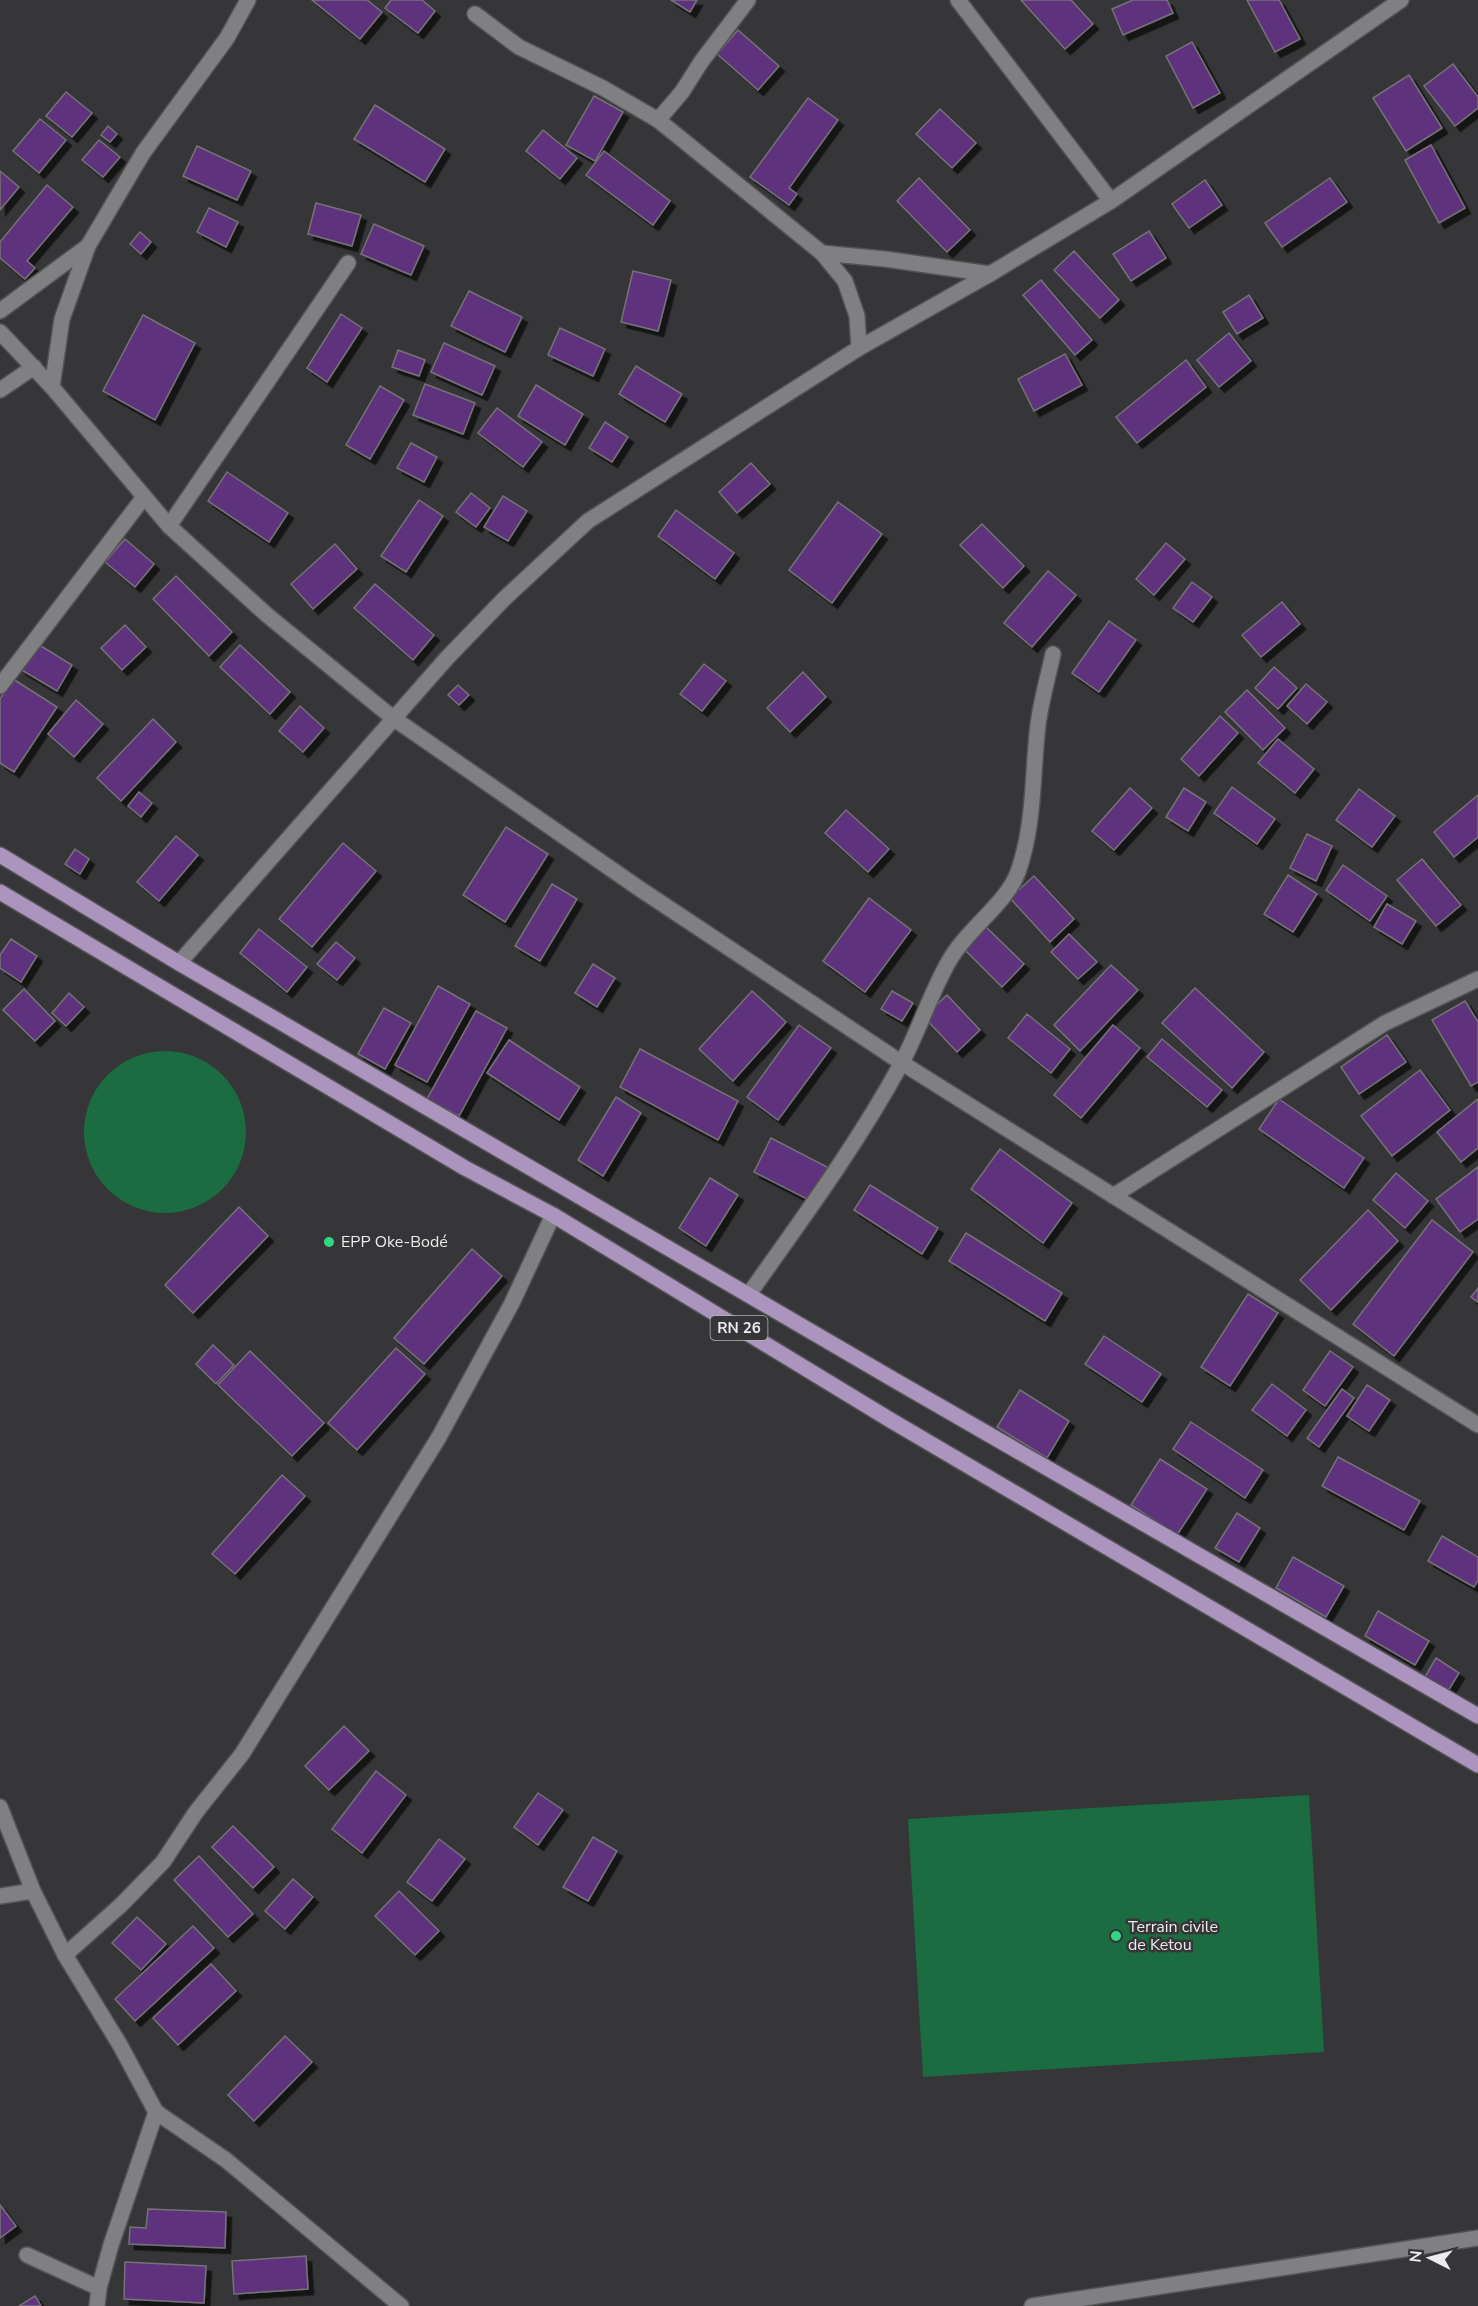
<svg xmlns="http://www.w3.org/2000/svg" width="1478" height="2306" viewBox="0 0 1478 2306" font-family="'Nunito Sans',sans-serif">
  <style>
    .green { fill: #1b6c41 }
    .building { fill: #5f317d; stroke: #747376; stroke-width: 1.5; filter: url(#shadow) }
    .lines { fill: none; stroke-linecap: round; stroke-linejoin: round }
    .minor-casing { stroke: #535254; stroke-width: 18 }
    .primary-casing { stroke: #535254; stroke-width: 18 }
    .minor { stroke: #807f82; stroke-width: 15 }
    .primary { stroke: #ab94bd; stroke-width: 15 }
    .poi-dot { fill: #30d883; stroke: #363537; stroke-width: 2 }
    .labels { text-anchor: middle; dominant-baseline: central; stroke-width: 5; stroke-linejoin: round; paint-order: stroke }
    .shield { fill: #363537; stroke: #b5b4b6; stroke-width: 1.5 }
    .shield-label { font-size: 15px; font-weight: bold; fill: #ecebed }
    .poi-label { font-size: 16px; fill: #ecebed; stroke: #363537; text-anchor: start }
  </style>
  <defs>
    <filter id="shadow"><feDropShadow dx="5.5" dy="5.5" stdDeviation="0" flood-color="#0009"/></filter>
  </defs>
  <rect width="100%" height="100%" fill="#363537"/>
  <!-- green -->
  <g class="green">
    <circle cx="165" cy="1132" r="81"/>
    <polygon points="1309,1795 1324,2052 923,2077 908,1819"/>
  </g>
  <!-- building -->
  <g class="building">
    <polygon points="312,0 367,0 382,12 360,39"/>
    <polygon points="391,0 422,0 435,11 418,33 385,8"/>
    <polygon points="671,0 697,0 690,12"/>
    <polygon points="1021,0 1071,0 1093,24 1065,49"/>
    <polygon points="1133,0 1167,0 1173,13 1123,35 1112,9"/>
    <polygon points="1247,0 1279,0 1300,39 1275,52"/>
    <polygon points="738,30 779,66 758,90 717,54"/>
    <polygon points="1192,42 1220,93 1193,108 1166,56"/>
    <polygon points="1453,64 1478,97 1478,108 1455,126 1424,86"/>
    <polygon points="1409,75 1442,128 1406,151 1373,98"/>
    <polygon points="66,92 92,113 72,137 46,116"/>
    <polygon points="594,96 623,112 595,161 566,145"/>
    <polygon points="808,98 838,120 789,188 797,194 789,205 750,177"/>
    <polygon points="375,105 445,149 425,182 354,139"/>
    <polygon points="940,109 976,143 952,168 916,134"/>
    <polygon points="40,119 66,140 39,173 13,151"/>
    <polygon points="108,126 117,134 110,142 101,135"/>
    <polygon points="543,130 577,158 560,179 526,151"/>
    <polygon points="99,140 120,157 103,177 82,160"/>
    <polygon points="1431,145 1465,208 1439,223 1405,160"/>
    <polygon points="197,146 251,171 237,200 183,176"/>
    <polygon points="604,151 670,201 653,225 586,175"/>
    <polygon points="0,171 19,187 0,210"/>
    <polygon points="919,178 970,230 947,252 897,201"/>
    <polygon points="1330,178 1347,202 1282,247 1265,223"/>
    <polygon points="1205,180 1222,205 1189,228 1172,204"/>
    <polygon points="47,185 73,207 27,261 35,268 25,279 0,258 0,242"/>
    <polygon points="316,203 361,215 352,246 308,234"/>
    <polygon points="209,208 238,222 226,247 197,232"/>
    <polygon points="374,224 424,246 411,275 361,254"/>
    <polygon points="1149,231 1166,258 1131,281 1113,254"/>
    <polygon points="140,232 151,242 141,254 130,244"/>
    <polygon points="1074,251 1119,300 1100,318 1054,270"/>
    <polygon points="633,271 671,280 658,331 621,322"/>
    <polygon points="1041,280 1092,340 1075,355 1023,295"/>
    <polygon points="469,291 522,317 505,352 451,326"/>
    <polygon points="1249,295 1263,318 1237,334 1223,312"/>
    <polygon points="341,314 362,328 327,382 307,368"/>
    <polygon points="143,315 195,343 155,420 103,391"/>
    <polygon points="560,328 605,349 593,376 548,355"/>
    <polygon points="1229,333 1251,361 1219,387 1197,360"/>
    <polygon points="444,343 495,366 482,395 431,372"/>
    <polygon points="398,350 425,360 419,376 392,367"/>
    <polygon points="1065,354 1082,385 1034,411 1018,379"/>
    <polygon points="1186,360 1206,387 1137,443 1116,417"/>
    <polygon points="636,366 682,394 665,422 619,394"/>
    <polygon points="425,384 475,403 463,434 413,415"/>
    <polygon points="536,385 583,414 565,445 518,416"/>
    <polygon points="380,386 404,400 370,459 346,445"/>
    <polygon points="497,408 542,442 523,467 478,433"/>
    <polygon points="605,422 628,437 612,462 589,448"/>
    <polygon points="411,443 437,457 424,482 397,468"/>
    <polygon points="751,463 770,484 737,513 719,492"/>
    <polygon points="227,472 288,513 269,542 208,501"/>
    <polygon points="471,493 490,508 476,527 456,512"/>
    <polygon points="503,496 527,511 508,541 484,527"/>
    <polygon points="419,500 443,516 406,572 381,556"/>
    <polygon points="838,502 882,534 832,603 789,570"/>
    <polygon points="676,510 734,553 715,579 658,536"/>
    <polygon points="982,524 1024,566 1003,588 960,545"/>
    <polygon points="125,539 154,564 135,587 105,562"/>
    <polygon points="1166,543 1185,559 1154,595 1136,579"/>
    <polygon points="335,544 357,569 313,609 291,584"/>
    <polygon points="1048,571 1076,595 1032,647 1004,623"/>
    <polygon points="176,576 232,632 209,656 153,599"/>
    <polygon points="1192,582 1212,597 1193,622 1173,608"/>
    <polygon points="375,584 434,635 413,660 354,608"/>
    <polygon points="1282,602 1300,624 1261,657 1242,635"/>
    <polygon points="1109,621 1136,640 1099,692 1072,673"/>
    <polygon points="125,625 146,647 122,670 101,648"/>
    <polygon points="36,643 72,665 57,691 20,669"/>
    <polygon points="240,645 290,692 270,714 220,667"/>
    <polygon points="704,664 726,681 702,711 680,694"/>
    <polygon points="1274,667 1297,688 1278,709 1255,688"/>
    <polygon points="803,672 826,697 790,732 767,708"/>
    <polygon points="13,679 57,707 14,772 0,763 0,699"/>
    <polygon points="1306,684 1327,702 1307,724 1287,706"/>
    <polygon points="458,685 469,695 459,705 448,695"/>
    <polygon points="1247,690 1285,728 1263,750 1225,712"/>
    <polygon points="76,700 103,724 74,757 48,734"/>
    <polygon points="300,706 324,728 303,752 279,731"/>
    <polygon points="1220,716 1238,733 1199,776 1181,759"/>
    <polygon points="153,719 176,742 121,801 97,778"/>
    <polygon points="1278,739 1314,769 1295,793 1258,763"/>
    <polygon points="1232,787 1275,819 1257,844 1214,813"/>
    <polygon points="1130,788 1152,808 1114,850 1092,831"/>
    <polygon points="1184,788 1206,802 1188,831 1166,817"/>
    <polygon points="1359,789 1395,816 1372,847 1336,820"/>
    <polygon points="139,792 152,803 141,817 128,806"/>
    <polygon points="1478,795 1478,837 1454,857 1434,832"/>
    <polygon points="846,810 889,849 868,872 825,833"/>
    <polygon points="506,827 548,854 505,922 463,895"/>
    <polygon points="1307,834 1332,846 1316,881 1290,868"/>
    <polygon points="176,836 198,855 159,901 137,882"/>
    <polygon points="343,843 376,871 312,947 279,919"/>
    <polygon points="75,849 89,859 80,874 65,864"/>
    <polygon points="1422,859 1461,905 1436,926 1397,880"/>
    <polygon points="1343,865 1387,896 1370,921 1326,890"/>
    <polygon points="1288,875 1317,894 1293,932 1264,914"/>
    <polygon points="1034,876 1074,919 1050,942 1010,898"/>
    <polygon points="552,884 577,899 540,961 515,946"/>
    <polygon points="869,898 911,930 865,992 823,961"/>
    <polygon points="1387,904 1416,921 1402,944 1374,927"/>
    <polygon points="986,927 1024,964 1002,987 964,949"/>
    <polygon points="259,929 307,967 287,992 240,953"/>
    <polygon points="1069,934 1097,962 1078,979 1051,952"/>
    <polygon points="11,939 37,956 21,982 0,968 0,955"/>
    <polygon points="336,942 355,958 337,980 317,964"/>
    <polygon points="593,964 615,978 597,1007 575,993"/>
    <polygon points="1111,965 1138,990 1080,1051 1054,1025"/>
    <polygon points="438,986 470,1004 427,1082 395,1065"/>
    <polygon points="1195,988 1264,1052 1232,1088 1162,1023"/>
    <polygon points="24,989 55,1021 35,1041 3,1010"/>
    <polygon points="752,991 786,1022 733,1081 699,1049"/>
    <polygon points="892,991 913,1003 902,1021 881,1009"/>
    <polygon points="69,993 84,1007 66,1026 52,1013"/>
    <polygon points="947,995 980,1030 957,1052 924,1017"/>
    <polygon points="1465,1001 1478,1022 1478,1082 1471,1086 1432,1020"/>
    <polygon points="384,1008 411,1023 385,1069 358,1054"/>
    <polygon points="476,1011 507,1028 459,1116 427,1099"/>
    <polygon points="1027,1014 1070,1049 1051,1073 1008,1038"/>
    <polygon points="799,1025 831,1048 778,1120 747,1097"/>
    <polygon points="1113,1025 1140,1048 1081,1118 1054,1095"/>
    <polygon points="1387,1035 1406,1062 1359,1094 1341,1067"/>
    <polygon points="1162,1039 1222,1090 1207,1107 1147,1057"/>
    <polygon points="509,1040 580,1087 559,1120 487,1073"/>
    <polygon points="640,1049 738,1101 718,1140 620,1087"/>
    <polygon points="1420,1070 1450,1110 1392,1156 1361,1116"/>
    <polygon points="616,1097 641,1113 603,1176 578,1160"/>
    <polygon points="1279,1099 1364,1158 1344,1188 1259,1129"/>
    <polygon points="1478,1099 1478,1148 1461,1162 1437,1132"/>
    <polygon points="771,1138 829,1168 813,1202 754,1172"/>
    <polygon points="1000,1149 1072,1203 1043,1243 971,1189"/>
    <polygon points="1478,1167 1478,1219 1460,1232 1436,1199"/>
    <polygon points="1396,1173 1428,1201 1405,1228 1373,1200"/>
    <polygon points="710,1178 738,1195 706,1246 679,1228"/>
    <polygon points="870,1185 938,1228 922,1254 854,1210"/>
    <polygon points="239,1207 268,1236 193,1313 165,1285"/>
    <polygon points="1368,1210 1398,1241 1331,1310 1300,1280"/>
    <polygon points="1432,1220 1473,1252 1394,1356 1353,1324"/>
    <polygon points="966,1233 1062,1293 1045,1321 949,1261"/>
    <polygon points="472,1249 502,1276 424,1364 394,1338"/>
    <polygon points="1478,1288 1478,1302 1471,1297"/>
    <polygon points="1248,1294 1278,1313 1230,1386 1201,1367"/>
    <polygon points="1104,1336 1161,1374 1142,1402 1085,1364"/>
    <polygon points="213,1345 234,1365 216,1384 196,1364"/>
    <polygon points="396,1348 425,1374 357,1450 328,1423"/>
    <polygon points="250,1351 324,1423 292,1456 218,1385"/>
    <polygon points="1330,1351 1353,1367 1325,1406 1303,1390"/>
    <polygon points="1272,1384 1306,1410 1287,1436 1252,1410"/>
    <polygon points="1367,1385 1390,1400 1369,1431 1347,1416"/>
    <polygon points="1342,1389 1354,1398 1319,1447 1307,1438"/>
    <polygon points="1020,1390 1069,1421 1047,1458 997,1427"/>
    <polygon points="1191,1422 1263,1470 1245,1498 1173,1449"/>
    <polygon points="1338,1457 1420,1501 1404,1530 1322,1486"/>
    <polygon points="1160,1459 1207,1489 1177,1535 1131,1505"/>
    <polygon points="282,1475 305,1496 235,1574 212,1554"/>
    <polygon points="1237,1513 1260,1528 1239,1562 1215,1548"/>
    <polygon points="1442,1536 1478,1557 1478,1580 1474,1587 1428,1561"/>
    <polygon points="1293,1557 1344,1586 1326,1617 1276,1588"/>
    <polygon points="1378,1611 1429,1641 1415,1665 1365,1636"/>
    <polygon points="1436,1658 1459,1673 1445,1696 1422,1682"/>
    <polygon points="344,1726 369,1751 329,1790 305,1766"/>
    <polygon points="376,1771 406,1795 362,1853 332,1829"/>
    <polygon points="538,1793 563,1810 538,1845 514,1827"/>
    <polygon points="233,1826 274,1867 253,1888 212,1847"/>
    <polygon points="593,1837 617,1851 588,1901 563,1887"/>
    <polygon points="439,1839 465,1859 432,1901 407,1882"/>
    <polygon points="199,1856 253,1914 228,1937 174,1880"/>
    <polygon points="293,1879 313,1897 285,1929 265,1911"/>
    <polygon points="399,1891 439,1931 415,1955 375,1916"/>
    <polygon points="137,1917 166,1944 141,1970 112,1943"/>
    <polygon points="193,1926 214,1948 135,2021 115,1999"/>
    <polygon points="211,1964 236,1991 178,2045 153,2018"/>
    <polygon points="285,2036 312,2062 254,2121 228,2095"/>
    <polygon points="0,2205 16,2226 0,2238"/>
    <polygon points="148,2209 226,2212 225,2248 129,2244 130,2227 146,2228"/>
    <polygon points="306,2256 308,2289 234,2294 232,2261"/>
    <polygon points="125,2262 206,2266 204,2303 124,2299"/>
    <polygon points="35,2296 41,2306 19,2306"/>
  </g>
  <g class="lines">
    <defs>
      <g id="minor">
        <polyline points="958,0 1111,201"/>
        <polyline points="475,14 519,47 603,88 658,120 822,253 845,281 857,316 859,348"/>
        <polyline points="658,120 682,92 701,62 748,0"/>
        <polyline points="822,253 885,259 990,274"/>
        <polyline points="0,311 88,246 143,153 227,38 248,0"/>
        <polyline points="0,332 52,387 169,526 267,615 393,718 640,889 902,1063 1478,1425"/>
        <polyline points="52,387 62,319 88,246"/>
        <polyline points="0,390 34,367"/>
        <polyline points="169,526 348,263"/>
        <polyline points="0,686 144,497"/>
        <polyline points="179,963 447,658 505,598 588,521 859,348 990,274 1111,201 1401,0"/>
        <polyline points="1113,1196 1385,1023 1478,979"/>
        <path d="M749,1294C802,1219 857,1145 901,1064C919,1031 930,994 949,961C966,930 1007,903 1018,872C1035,824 1032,775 1038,725C1041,701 1048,677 1053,654"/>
        <polyline points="0,1807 33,1891 65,1955 120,2045 156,2112 226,2160 401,2306"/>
        <polyline points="0,1896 33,1891"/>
        <polyline points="65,1955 121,1905 163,1862 196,1812 242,1754 439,1437 512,1303 553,1215"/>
        <polyline points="27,2255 99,2288"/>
        <polyline points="97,2306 99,2288 111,2245 156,2112"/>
        <polyline points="1032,2306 1478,2238"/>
      </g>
      <g id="primary">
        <polyline points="0,855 179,963 896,1381 1478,1716"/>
        <polyline points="0,892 465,1168 553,1215 892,1421 1478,1765"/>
      </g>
    </defs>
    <!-- minor casing -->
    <use href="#minor" class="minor-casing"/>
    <!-- primary casing -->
    <use href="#primary" class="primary-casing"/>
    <!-- minor -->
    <use href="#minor" class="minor"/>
    <!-- primary -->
    <use href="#primary" class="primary"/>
  </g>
  <!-- markers -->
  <g class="poi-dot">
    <circle cx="329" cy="1242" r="6"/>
    <circle cx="1116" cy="1936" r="6"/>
  </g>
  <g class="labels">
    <!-- shield labels -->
    <rect class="shield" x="710.5" y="1316" width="57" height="24" rx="4.5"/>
    <g class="shield-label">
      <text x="739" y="1328">RN 26</text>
    </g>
    <!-- poi labels -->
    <g class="poi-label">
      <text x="341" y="1242">EPP Oke-Bodé</text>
      <text x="1128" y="1927">Terrain civile<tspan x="1128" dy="18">de Ketou</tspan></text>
    </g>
  </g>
  <!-- north arrow -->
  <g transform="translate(1430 2258) rotate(276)" stroke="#363537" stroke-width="4.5" paint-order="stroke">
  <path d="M0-4.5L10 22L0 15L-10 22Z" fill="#ecebed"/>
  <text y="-9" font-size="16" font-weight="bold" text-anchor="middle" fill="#ecebed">N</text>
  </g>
</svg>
